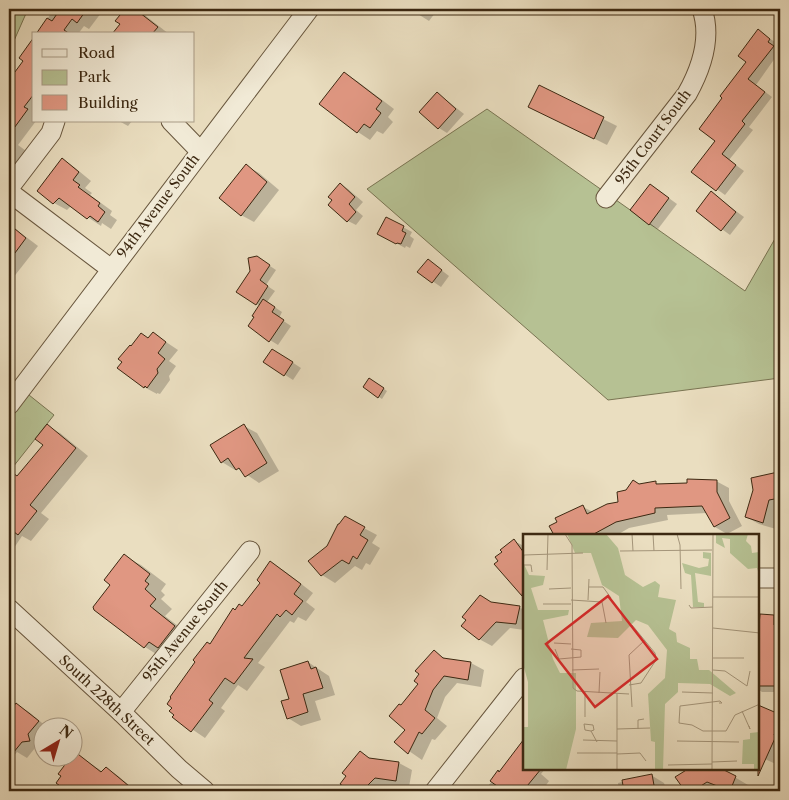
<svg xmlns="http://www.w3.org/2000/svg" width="789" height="800" viewBox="0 0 789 800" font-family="'Libre Caslon Text',serif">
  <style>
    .green { fill: #b6c193; stroke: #797452 }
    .shadow { fill: #0003 }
    .building { fill: #e09782; stroke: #3c2811 }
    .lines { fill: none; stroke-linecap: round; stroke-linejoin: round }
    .minor-casing { stroke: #68563d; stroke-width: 21 }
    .minor { stroke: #f1ead6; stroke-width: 19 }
    .labels { text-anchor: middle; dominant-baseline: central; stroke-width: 4; stroke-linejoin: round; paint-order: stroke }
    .street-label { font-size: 14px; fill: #3c2811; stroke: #f1ead6 }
    .inset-road { fill: none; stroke: #a4957a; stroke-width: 1 }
    .view { fill: #d62828; fill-opacity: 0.15; stroke: #d62828; stroke-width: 2.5 }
    .inset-edge { fill: none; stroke: #3c2811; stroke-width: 2.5 }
  </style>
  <rect width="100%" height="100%" fill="#eadec0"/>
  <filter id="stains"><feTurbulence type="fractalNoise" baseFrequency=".004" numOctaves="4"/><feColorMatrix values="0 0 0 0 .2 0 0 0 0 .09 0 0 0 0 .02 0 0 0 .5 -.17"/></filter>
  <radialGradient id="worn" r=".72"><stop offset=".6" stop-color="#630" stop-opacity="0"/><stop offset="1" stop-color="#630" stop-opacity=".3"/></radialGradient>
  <!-- green -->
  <g class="green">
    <polygon points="9,9 28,9 9,52"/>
    <polygon points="487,109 745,291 780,230 780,378 608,400 367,189"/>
    <polygon points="9,379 54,415 9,472"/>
  </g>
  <!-- shadow -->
  <g class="shadow">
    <polygon points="54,9 101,9 99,12 101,13 89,29 84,26 78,34 37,34"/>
    <polygon points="126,9 135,9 142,13 169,34 114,34 121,24 117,21"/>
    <polygon points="410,9 438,9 429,21"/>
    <polygon points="758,31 778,44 775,47 780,51 756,85 772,97 749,127 753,130 729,160 744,171 725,195 693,172 717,141"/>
    <polygon points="34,39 34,121 36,121 18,145 33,156 20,174 9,167 9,82 25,61"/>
    <polygon points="344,73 357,81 394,109 388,117 393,122 383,134 377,131 370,140 358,132 321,104"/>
    <polygon points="539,87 617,126 607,145 543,113"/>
    <polygon points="437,94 445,99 464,114 447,133 439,128 421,112"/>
    <polygon points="119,121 132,121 128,126"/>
    <polygon points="62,159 74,167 91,181 85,188 92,193 90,195 112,211 110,215 117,220 111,229 102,223 101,226 71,206 67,210 54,203 39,191"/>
    <polygon points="246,166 259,173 279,190 254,222 241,215"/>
    <polygon points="340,184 348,189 363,202 356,210 363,216 356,225 348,221"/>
    <polygon points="651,185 677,204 658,229 649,224"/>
    <polygon points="711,193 744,217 730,235 697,211"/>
    <polygon points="386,218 412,232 410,236 414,239 410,248 406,246 405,248 387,238"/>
    <polygon points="9,224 38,246 9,283"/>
    <polygon points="264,262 276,270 266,285 275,291 267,302 282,312 279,318 291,326 278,345 270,340 260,306 238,292"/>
    <polygon points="436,266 449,276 441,287 419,272"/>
    <polygon points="154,334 178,350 169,361 176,366 169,376 170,380 160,394 157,393 157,394 144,387 132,347 149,339"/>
    <polygon points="281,355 301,368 293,380 265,362"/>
    <polygon points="370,379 387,391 382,399 364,387"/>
    <polygon points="47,426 60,433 88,456 41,513 49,519 31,541 22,536 14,548 9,545 9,474 10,472 18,477 45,445"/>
    <polygon points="244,426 257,433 279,471 259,483 237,468 235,470 222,462 212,445"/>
    <polygon points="777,473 780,475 780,513 776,529 759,524 746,517"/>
    <polygon points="716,481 729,488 729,501 742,526 727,534 715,527 707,513 667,515 668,520 629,528 617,535 555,535 583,507 593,512 620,503 640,485 656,483 660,485"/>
    <polygon points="345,518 377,535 372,543 380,548 370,565 366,563 362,570 355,566 335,583 322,575 310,561 328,547"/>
    <polygon points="514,541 524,546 524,593 518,590"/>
    <polygon points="124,556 141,565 166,584 161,591 165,595 161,599 172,609 165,616 191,636 161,657 145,647 95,609 112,585"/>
    <polygon points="271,563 283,570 313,593 306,602 315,609 306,621 298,617 294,623 290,621 258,663 265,667 247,691 238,685 221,708 225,711 205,738 174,717 210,645 236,611 243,607 262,583"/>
    <polygon points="493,604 519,607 524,610 524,630 510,628 492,646 479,639"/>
    <polygon points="773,616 780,620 780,692 762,692 758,689 758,626 761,626"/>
    <polygon points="434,652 448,660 471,663 484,670 481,687 457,683 445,697 437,718 447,726 435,740 432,739 422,760 396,742 407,730 401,707 419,684"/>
    <polygon points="308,662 329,676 335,695 315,701 321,720 301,726 288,718 290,700"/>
    <polygon points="17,705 29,712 48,728 42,728 42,738 40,741 41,747 35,748 27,758 17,752 9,762 9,715"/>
    <polygon points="758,706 780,716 780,761 778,765 758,756"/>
    <polygon points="521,745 524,747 524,769 545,769 541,774 549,781 542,791 484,791"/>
    <polygon points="360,752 373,760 399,763 412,770 409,787 388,785 383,791 342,791 346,787 348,776"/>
    <polygon points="75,753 103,772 106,768 117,775 136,791 69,791 60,784 63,776 60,774"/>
    <polygon points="683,769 721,769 748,785 745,791 726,791 720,789 717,791 687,791 677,778 685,772"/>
    <polygon points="651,775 664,783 666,789 669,791 619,791 618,783"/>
  </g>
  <!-- building -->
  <g class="building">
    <polygon points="56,9 87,9 77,23 72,19 64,30 70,34 36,34 47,18 52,21 59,11"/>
    <polygon points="125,9 135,9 158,27 152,34 112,34 120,24 115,21"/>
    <polygon points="758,29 770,39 768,42 774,46 748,79 765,92 742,121 745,124 722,154 736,165 716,191 691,172 715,141 699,129 722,98 720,96 746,62 738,56"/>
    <polygon points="34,37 34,94 24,107 28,109 9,135 9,80 23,61 19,58"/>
    <polygon points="344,72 382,101 376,109 381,113 370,128 364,124 357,133 319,104"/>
    <polygon points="539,85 604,117 594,139 528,107"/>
    <polygon points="437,92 456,109 438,129 419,112"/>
    <polygon points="62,158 79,172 73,180 80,185 78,187 100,203 98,206 105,212 98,222 90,216 87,219 59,198 53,204 37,191"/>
    <polygon points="246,164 267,182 241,216 219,198"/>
    <polygon points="340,183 355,197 349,204 356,212 347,222 328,205 332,200 328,197"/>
    <polygon points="650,184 669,198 649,225 630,210"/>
    <polygon points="711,191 736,212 721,231 696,211"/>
    <polygon points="386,217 404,226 402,231 406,233 401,244 397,243 396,244 377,234"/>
    <polygon points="9,224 26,238 9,261"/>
    <polygon points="257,256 270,265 260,280 268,286 256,305 236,292 250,271 248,258"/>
    <polygon points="428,259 442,270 432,283 417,272"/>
    <polygon points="263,299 275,307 272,312 284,320 269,342 248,326 254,317 252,316"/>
    <polygon points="153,332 166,342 158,353 165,359 157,369 158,373 147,388 145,386 144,388 117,368 122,362 118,359 130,345 131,346 141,333 148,338"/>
    <polygon points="272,349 293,362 284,376 263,362"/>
    <polygon points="369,378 384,388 378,398 363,387"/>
    <polygon points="47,424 76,448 30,505 37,511 18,535 9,528 9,470 17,476 43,445 35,439"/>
    <polygon points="244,424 267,463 245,477 239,468 236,470 228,458 221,463 210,445"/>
    <polygon points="778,472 778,475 780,474 780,498 769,500 763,523 745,517 753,490 751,478"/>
    <polygon points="687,479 717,480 717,492 730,518 714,527 702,506 655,508 655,513 616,522 592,535 554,535 549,526 557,522 555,518 583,505 587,514 607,504 618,502 617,492 626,490 633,480 639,484 656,481 656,484 687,483"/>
    <polygon points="345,516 365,527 360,535 368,540 357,559 353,556 349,564 342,560 321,576 308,561 327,546 338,524 339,524"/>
    <polygon points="514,539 524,553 524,583 522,596 494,564 498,561 495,557 502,552 500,550"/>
    <polygon points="124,554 150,574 145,581 149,584 145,589 156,599 150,606 175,626 158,648 149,642 144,648 94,610 93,607 110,585 104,580"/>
    <polygon points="270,561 301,584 294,594 303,601 292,615 286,610 280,617 277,614 244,658 253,659 234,684 225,678 209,700 213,703 191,732 172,717 174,715 169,711 172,708 167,704 171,698 170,697 195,662 193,660 207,642 210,644 233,608 235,610 239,604 242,606 260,583 257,580"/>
    <polygon points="480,595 491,602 520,606 516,624 496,622 479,640 461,626 466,620 462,617"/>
    <polygon points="760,614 774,615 774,625 778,625 779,686 758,686 758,625 759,625"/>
    <polygon points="434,650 443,658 471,662 468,680 444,676 433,690 425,710 435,718 422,734 419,732 408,754 394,742 405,730 389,716 399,704 401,705 418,684 414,681 419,674 415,671"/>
    <polygon points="308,661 311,669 316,667 323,688 303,694 308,712 287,719 281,701 289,699 280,670"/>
    <polygon points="16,703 39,721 28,734 30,741 22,742 9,758 9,713"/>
    <polygon points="758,705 779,714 776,722 779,724 774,735 776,736 758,776"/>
    <polygon points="524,739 524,769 541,769 523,791 504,791 490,781 498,770 499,772"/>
    <polygon points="74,751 101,772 106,767 135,791 67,791 56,783 61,776 58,774 70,758 72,758"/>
    <polygon points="360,751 369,758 399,762 396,781 375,778 362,791 350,791 340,784 346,776 342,773"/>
    <polygon points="688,769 722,769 736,776 730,791 707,782 693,791 685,791 675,777"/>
    <polygon points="652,774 655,791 624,791 622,780"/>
  </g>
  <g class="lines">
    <defs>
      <g id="minor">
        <polyline points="171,121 200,151"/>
        <polyline points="9,188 51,133 55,121"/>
        <polyline points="9,189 13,195 111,269"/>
        <path d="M606,198L687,94C701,69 712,38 702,9"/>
        <polyline points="9,405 309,9"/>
        <polyline points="758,578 780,578"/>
        <polyline points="9,609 121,712 179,769 205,791"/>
        <polyline points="121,712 250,551"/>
        <polyline points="435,791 524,678"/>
      </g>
    </defs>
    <!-- minor casing -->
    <use href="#minor" class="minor-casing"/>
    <!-- minor -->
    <use href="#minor" class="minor"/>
  </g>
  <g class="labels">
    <!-- street labels -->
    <g class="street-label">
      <text transform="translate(653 137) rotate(-53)">95th Court South</text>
      <text transform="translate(158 206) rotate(-53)">94th Avenue South</text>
      <text transform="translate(185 631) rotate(-51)">95th Avenue South</text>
      <text transform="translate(107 700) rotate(43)">South 228th Street</text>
    </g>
  </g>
  <!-- overview -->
  <g transform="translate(523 534)">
    <rect width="236" height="236" fill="#eadec0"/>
    <path d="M44,0H83L95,14L102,41L120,53L132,47L137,51L135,63L153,66L146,95L153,99L154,108L167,114V125H174L176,136H186L213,159L207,162L187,150L155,149V158L142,170L140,236H132V208L128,207L125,160L142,144L144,116L125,91L113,86L95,104L64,103L68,89L99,87L96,62L79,51L68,19H52ZM193,0H225L223,7L228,12L229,19L236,18V40L234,34L225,35L207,19V5L199,4L202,14L193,9ZM180,18L188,19V42L172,39L175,68L181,69V73H170L168,41L162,39L159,29L176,34L185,32L186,25L180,24ZM0,28L6,41L22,42L20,51L8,54L15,76H46L45,81L20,86L30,125L37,139H53V195L43,236H0V193H5V148L0,130ZM236,198V236H231V230H219L220,206L227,205V199Z" fill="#b6c193"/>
    <path class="inset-road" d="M42,0L49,11L50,154L54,157L106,160M109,0L110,17M130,0L131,17M154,0L157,11L158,55M97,17L189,16M24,36L25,0M9,38L8,31H0L1,21L60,19M66,53H80L88,64M26,55L48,54M190,63H237M48,66L79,68L83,89M65,66L66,45M20,70H48M166,71L168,74L190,73M190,94L237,99M31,109L48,110M32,115L36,125L58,123V116L48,115M190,124H221M49,136L76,135M190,136L202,137L224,152L227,137M106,151L118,149L133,126L132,119L109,91M159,158L190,159M76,159L77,138M0,164V181M157,172L197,167L199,169H196M109,173L106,121L122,106M219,177L227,195L226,192M62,183V158M156,189L169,191L180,197H203L212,181L237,170M156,189L157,172M94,195L127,194M115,195V186L121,185M68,197L62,196L61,190L70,191L71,196L68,197L74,208M60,206L94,207M154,207L216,208M54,219H94M94,220L117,219L123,227M189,228L214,227M145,231L189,230M94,236V160M189,236L190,0"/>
    <path class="view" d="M85,62L134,125L72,173L23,110Z"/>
    <rect width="236" height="236" class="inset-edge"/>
  </g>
  <!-- margin -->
  <rect width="789" height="800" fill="none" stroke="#eadec0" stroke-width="30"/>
  <rect x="10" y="10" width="769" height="780" fill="none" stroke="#3c2811" stroke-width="2.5"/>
  <rect x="15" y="15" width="759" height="770" fill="none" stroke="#3c2811"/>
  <!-- legend -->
  <rect x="32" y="32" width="162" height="90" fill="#f1ead6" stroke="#a99c87"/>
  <rect x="42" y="49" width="25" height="8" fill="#f1ead6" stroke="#a99c87"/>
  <text x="78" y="58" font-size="15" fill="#3c2811">Road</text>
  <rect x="42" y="70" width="25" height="15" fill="#b6c193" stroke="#a99c87"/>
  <text x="78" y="82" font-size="15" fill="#3c2811">Park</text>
  <rect x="42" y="95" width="25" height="15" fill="#e09782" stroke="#a99c87"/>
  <text x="78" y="108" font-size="15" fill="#3c2811">Building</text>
  <!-- north arrow -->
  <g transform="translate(58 742) rotate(38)"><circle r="24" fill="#f1ead6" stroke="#a99c87"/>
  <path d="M0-4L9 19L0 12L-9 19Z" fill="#8f2418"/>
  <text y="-8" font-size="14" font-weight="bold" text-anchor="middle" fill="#3c2811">N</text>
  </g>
  <rect width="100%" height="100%" filter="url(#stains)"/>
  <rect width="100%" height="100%" fill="url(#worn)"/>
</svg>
